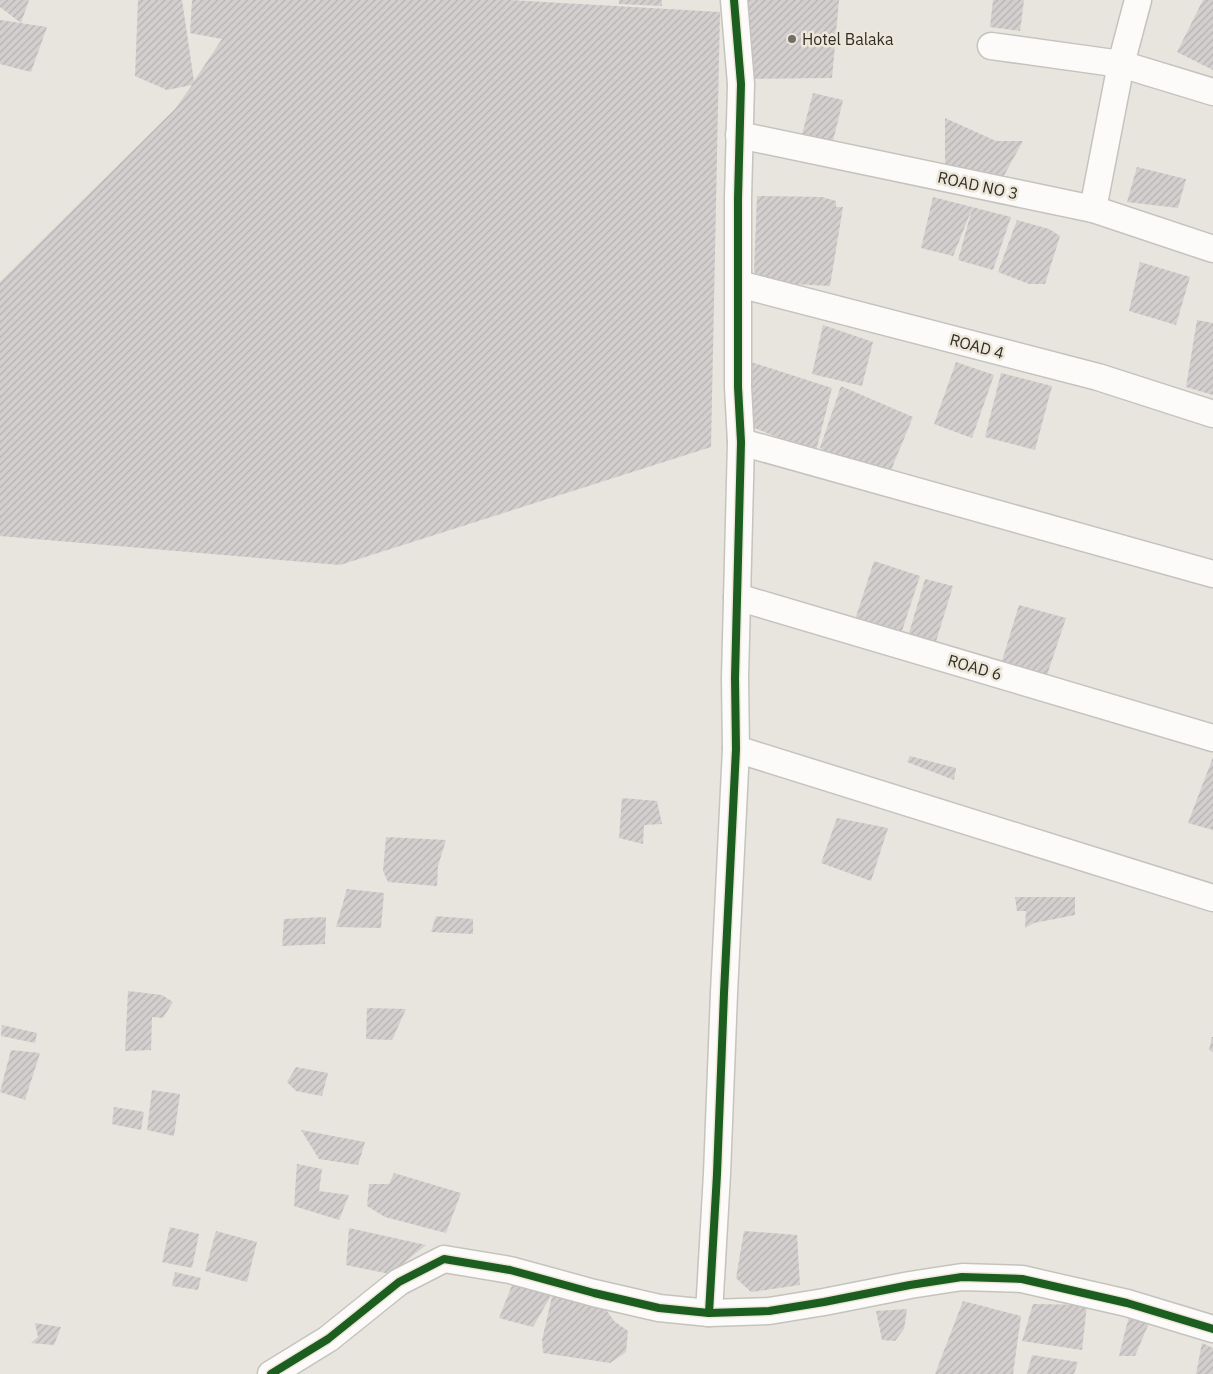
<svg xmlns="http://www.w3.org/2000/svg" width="1213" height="1374" viewBox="0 0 1213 1374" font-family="'IBM Plex Sans',sans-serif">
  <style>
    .building { fill: url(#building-hatch) }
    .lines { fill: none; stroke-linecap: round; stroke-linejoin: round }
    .minor-casing { stroke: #c5c3bd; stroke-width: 29 }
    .minor { stroke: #fcfbfa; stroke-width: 26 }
    .cycleway-casing { stroke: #ede7d9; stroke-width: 11 }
    .cycleway { stroke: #1b5e20; stroke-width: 8 }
    .poi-dot { fill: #706e68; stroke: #ede7d9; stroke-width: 2 }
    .labels { text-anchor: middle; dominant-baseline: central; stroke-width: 5; stroke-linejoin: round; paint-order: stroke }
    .poi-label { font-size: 16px; fill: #302e28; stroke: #ede7d9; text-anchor: start }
    .street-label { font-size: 16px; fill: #302e28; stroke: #ede7d9 }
  </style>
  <defs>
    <pattern id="building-hatch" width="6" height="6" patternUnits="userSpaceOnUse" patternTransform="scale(1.25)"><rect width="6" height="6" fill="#d3cfce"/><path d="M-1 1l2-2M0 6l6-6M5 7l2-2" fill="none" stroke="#b5b2b1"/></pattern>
  </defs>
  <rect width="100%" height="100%" fill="#e8e5de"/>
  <!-- building -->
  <g class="building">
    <polygon points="0,0 29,0 21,23 0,7"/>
    <polygon points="138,0 182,0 194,81 222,39 190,33 192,0 510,0 720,12 711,447 340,565 0,536 0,282 175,109 192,85 167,90 135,76"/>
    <polygon points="619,0 662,0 662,6 619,4"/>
    <polygon points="747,0 839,0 832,78 751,79"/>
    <polygon points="993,0 1024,0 1020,31 990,27"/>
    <polygon points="1203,0 1213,0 1213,70 1177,52"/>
    <polygon points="0,20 47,27 31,72 0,64"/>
    <polygon points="813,93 843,100 832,145 801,138"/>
    <polygon points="945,118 996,141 1023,141 1001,181 945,165"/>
    <polygon points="1137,167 1186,179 1178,208 1127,202"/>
    <polygon points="757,196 822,197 836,201 836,207 843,207 830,286 758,282 754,270"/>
    <polygon points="933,197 1011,217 993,270 958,260 972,209 953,256 921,248"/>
    <polygon points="1017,220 1049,229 1060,236 1045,284 1029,284 998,272"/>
    <polygon points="1140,262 1190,277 1176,325 1129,311"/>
    <polygon points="1197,320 1213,323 1213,395 1186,387"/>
    <polygon points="823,325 873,342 862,386 812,374"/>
    <polygon points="751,362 832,388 815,455 805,448 744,424"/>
    <polygon points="956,362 994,375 972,438 934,424"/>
    <polygon points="1001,373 1052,386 1035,450 985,437"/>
    <polygon points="841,386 913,417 891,470 855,469 820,448"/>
    <polygon points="874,561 920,576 900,637 854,623"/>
    <polygon points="925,579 953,586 934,648 907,640"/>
    <polygon points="1019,605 1066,618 1046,678 1001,664"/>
    <polygon points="910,756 956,768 954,780 907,762"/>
    <polygon points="1213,757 1213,830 1188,823"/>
    <polygon points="622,798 657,801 662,824 644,825 643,844 619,838"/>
    <polygon points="837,818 888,828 871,881 821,863"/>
    <polygon points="386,837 446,840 438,866 437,886 388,882 383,871"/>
    <polygon points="347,889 384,893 381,928 336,927"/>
    <polygon points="1015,897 1075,897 1075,915 1034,923 1025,928 1026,911 1017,911"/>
    <polygon points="436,916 473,919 473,934 431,932"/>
    <polygon points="326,917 325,944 282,946 284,919"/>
    <polygon points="128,991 162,995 173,1002 163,1018 152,1017 151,1050 125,1051"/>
    <polygon points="367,1008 406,1009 392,1040 366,1039"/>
    <polygon points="2,1025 37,1033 35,1043 1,1036"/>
    <polygon points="1212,1037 1213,1037 1213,1052 1209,1050"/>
    <polygon points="11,1050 40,1053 25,1100 0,1092"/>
    <polygon points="296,1067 328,1073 322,1096 296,1091 287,1082"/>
    <polygon points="152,1090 180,1094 174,1136 147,1130"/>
    <polygon points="114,1107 144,1112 141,1130 112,1124"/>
    <polygon points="301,1130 365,1142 358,1165 319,1159"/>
    <polygon points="297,1164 322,1169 319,1191 349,1195 339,1220 294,1206"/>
    <polygon points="394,1173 461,1193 446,1233 385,1217 367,1206 369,1184 389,1184"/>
    <polygon points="170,1227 199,1234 192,1268 162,1262"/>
    <polygon points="349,1228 426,1245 390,1274 346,1265"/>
    <polygon points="216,1231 257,1242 247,1282 205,1271"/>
    <polygon points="744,1231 797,1235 800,1285 751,1292 736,1278"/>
    <polygon points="175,1272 201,1278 198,1290 172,1286"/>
    <polygon points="514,1280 553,1292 533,1327 499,1318"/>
    <polygon points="553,1292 604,1307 614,1321 628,1331 626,1352 610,1363 543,1353 542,1340"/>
    <polygon points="963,1301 1021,1316 1013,1374 935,1374"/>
    <polygon points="1033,1304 1087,1305 1082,1350 1022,1341"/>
    <polygon points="907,1309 904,1329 895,1341 882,1340 876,1311"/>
    <polygon points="1129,1316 1149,1323 1135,1356 1119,1356"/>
    <polygon points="35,1323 61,1327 54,1345 31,1343 38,1337"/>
    <polygon points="1202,1343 1213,1348 1213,1374 1196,1374"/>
    <polygon points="1032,1355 1078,1362 1074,1374 1027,1374"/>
  </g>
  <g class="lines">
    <defs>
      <g id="minor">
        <polyline points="991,46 1121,64 1213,92"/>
        <polyline points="739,135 1093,209 1213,249"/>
        <polyline points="1093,209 1121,64 1138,0"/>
        <polyline points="739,284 1098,377 1213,414"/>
        <polyline points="741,442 1213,574"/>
        <polyline points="737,597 1213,738"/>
        <polyline points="736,749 1213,898"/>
        <polyline points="709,1313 717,1174 724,993 736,749 735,678 741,442 738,387 738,198 741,84 734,0"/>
        <polyline points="271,1374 328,1339 399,1282 444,1259 510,1270 594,1293 659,1308 709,1313 769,1311 824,1302 910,1285 962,1277 1022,1279 1127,1303 1213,1329"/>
      </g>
    </defs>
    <!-- minor casing -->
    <use href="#minor" class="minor-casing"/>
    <!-- minor -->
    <use href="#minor" class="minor"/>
    <defs>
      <g id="cycleway">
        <polyline points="709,1313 717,1174 724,993 736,749 735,678 741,442 738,387 738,198 741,84 734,0"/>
        <polyline points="271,1374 328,1339 399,1282 444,1259 510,1270 594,1293 659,1308 709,1313 769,1311 824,1302 910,1285 962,1277 1022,1279 1127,1303 1213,1329"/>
      </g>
    </defs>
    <!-- cycleway casing -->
    <use href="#cycleway" class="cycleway-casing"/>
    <!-- cycleway -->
    <use href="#cycleway" class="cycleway"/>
  </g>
  <!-- markers -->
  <circle class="poi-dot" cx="792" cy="39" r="5"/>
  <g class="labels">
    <!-- poi labels -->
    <g class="poi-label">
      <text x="802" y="39">Hotel Balaka</text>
    </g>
    <!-- street labels -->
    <g class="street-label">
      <text transform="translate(978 185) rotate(12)">ROAD NO 3</text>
      <text transform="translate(977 346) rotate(15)">ROAD 4</text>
      <text transform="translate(975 667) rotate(16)">ROAD 6</text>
    </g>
  </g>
</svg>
